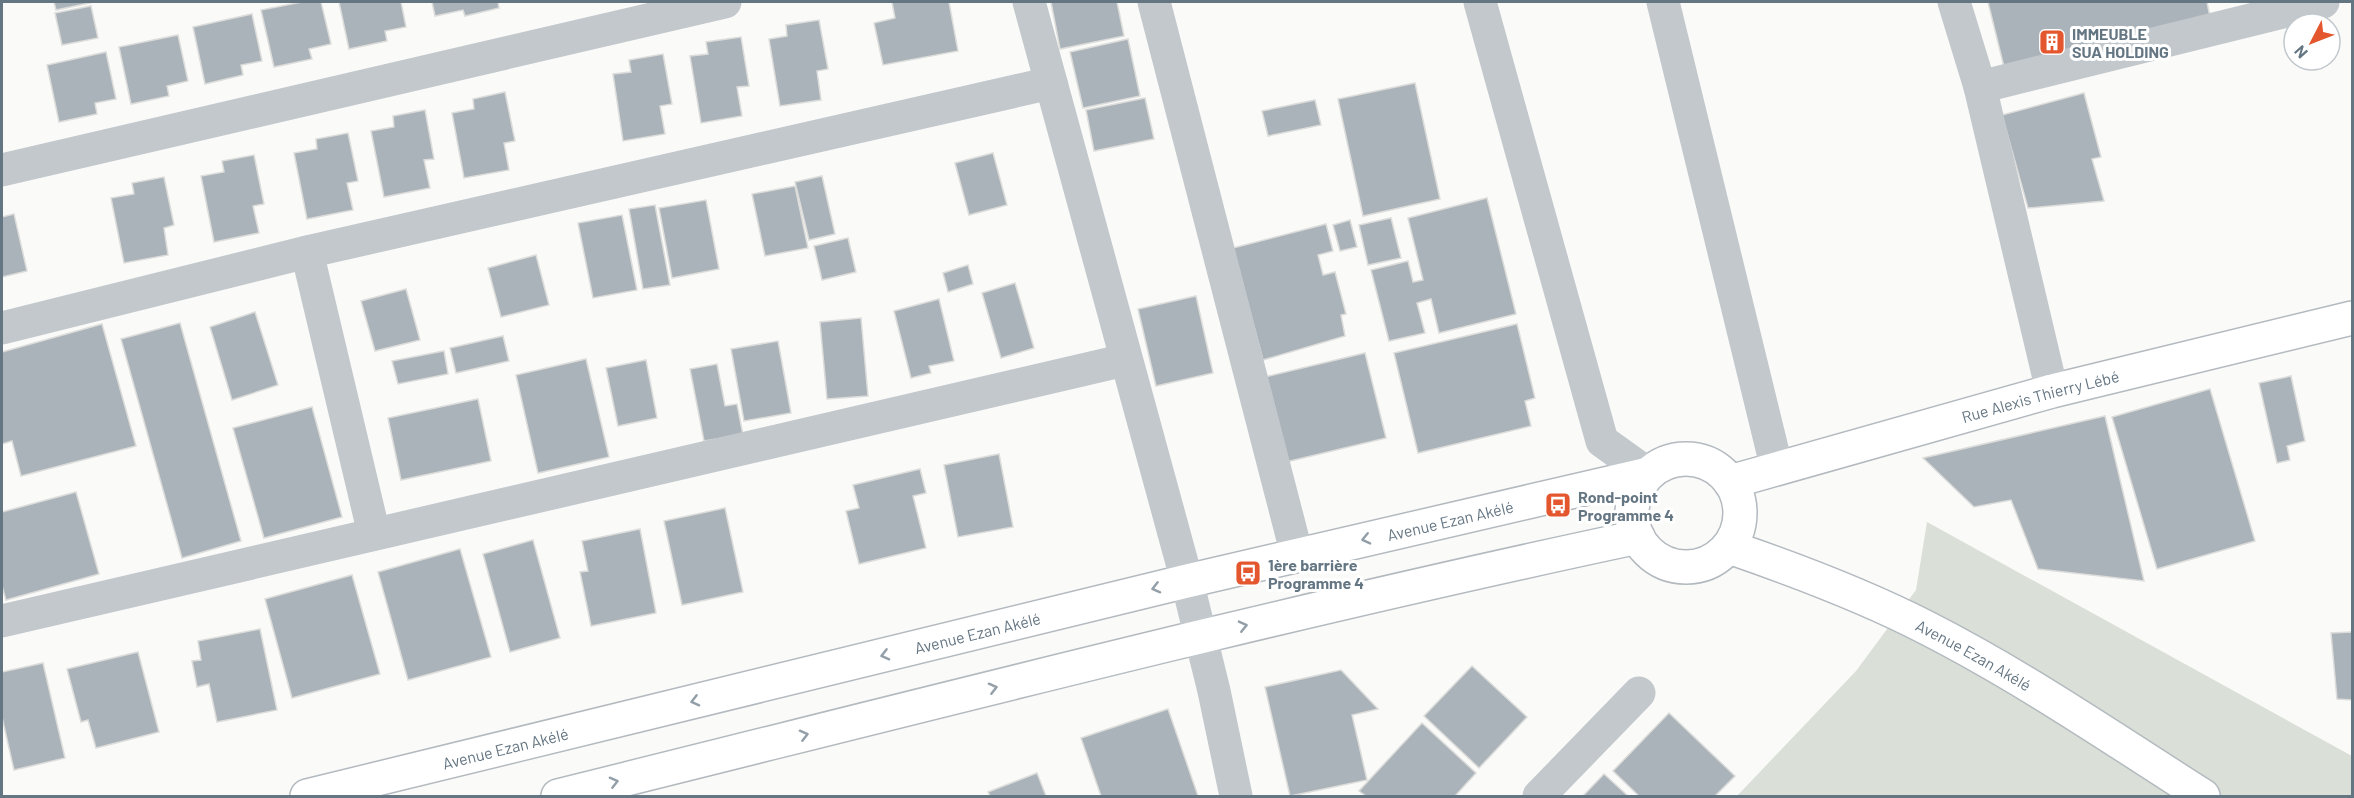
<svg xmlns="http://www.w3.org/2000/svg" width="2354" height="798" viewBox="0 0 2354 798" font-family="Barlow,sans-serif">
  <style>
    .green { fill: #dadfd7 }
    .building { fill: #aab3b9; stroke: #dcdcda; stroke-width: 1.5 }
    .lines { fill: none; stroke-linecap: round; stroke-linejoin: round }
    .secondary-casing { stroke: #b3babf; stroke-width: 36 }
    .street { stroke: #c3c8cc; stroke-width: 33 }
    .secondary { stroke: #fff; stroke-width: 33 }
    .oneway { stroke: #939fa8 }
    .labels { text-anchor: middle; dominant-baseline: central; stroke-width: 6; stroke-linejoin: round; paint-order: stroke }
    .poi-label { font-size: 16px; font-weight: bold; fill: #657683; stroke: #fff; text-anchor: start }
    .street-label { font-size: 16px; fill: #657683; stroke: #fff }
  </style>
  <rect width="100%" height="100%" fill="#fafaf8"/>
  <!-- green -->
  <polygon class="green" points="1927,522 2352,756 2352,796 1737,796 1856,671 1916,590"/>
  <!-- building -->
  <g class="building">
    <polygon points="54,2 94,2 56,10"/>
    <polygon points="302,2 321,2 331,44 309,49 312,59 274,67 261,10"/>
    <polygon points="339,2 401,2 406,27 385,31 387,41 349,49"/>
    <polygon points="432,2 498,2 499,8 465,16 463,10 435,16"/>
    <polygon points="892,2 949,2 958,51 883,65 874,23 895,18"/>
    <polygon points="1051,2 1117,2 1124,36 1060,49"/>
    <polygon points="1988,2 2207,2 2210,17 2004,67"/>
    <polygon points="91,6 98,38 62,45 55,13"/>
    <polygon points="252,14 262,61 241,65 243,75 205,84 193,27"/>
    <polygon points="819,20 828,69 817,71 821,100 780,106 769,39 787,36 786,25"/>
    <polygon points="178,35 188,81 167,86 169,96 131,104 119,47"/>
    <polygon points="741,37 749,86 737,87 742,116 701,123 690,56 708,54 706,42"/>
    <polygon points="1128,39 1140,96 1083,108 1070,52"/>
    <polygon points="106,52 116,99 95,103 97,114 59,122 47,65"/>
    <polygon points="663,54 672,104 660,106 665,134 623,141 613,74 631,72 629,60"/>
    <polygon points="1415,83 1440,199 1363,216 1338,99"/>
    <polygon points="505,92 515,141 504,143 509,170 464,178 452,113 474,109 473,99"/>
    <polygon points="2084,93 2101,157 2092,159 2104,201 2028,208 2002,115"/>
    <polygon points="1145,98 1154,139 1094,151 1086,110"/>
    <polygon points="1315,100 1321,125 1268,136 1262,111"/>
    <polygon points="425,110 434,159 424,160 430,188 384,197 371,131 394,127 393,116"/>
    <polygon points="348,133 358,181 347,183 353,210 307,219 294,153 317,149 316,139"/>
    <polygon points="993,153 1007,205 969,215 955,163"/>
    <polygon points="254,155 264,204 253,206 259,233 214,242 201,176 224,172 222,161"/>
    <polygon points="822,176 835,234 809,240 795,182"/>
    <polygon points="164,177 174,225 164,228 168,255 124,263 111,198 134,194 132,183"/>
    <polygon points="795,186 808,248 765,256 752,194"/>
    <polygon points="1487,198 1516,314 1439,333 1431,299 1417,303 1425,333 1389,341 1371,270 1408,261 1413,282 1423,280 1408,218"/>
    <polygon points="706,200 719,269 672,278 659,208"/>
    <polygon points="655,205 670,285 643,289 629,209"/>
    <polygon points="14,214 27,271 2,277 2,217"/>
    <polygon points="622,215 637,290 593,298 578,223"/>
    <polygon points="1391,218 1401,258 1368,265 1359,225"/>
    <polygon points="1350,220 1357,247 1340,251 1333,225"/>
    <polygon points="1326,224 1333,251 1318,255 1323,275 1335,272 1346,314 1341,315 1345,336 1263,360 1233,248"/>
    <polygon points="848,238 856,272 822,280 814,246"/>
    <polygon points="536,255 549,305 501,317 488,268"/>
    <polygon points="968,265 973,284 948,292 943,273"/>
    <polygon points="1015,283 1034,348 1001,358 982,293"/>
    <polygon points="406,289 420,340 375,351 361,301"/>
    <polygon points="1196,296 1213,373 1156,386 1138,309"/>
    <polygon points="939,299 954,361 929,366 931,373 911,378 894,311"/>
    <polygon points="255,312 278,385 232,400 210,327"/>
    <polygon points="861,318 868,396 827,399 820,322"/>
    <polygon points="180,323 241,541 182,558 121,339"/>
    <polygon points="102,324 136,446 21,476 12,441 2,444 2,352"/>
    <polygon points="1517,324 1535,398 1525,401 1531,426 1418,453 1394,353"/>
    <polygon points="503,336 509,361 456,373 450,348"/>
    <polygon points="778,341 791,413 744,421 731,349"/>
    <polygon points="444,351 448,374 398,384 392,361"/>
    <polygon points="1365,353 1386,438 1286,462 1265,377"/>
    <polygon points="586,359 609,457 538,473 516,375"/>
    <polygon points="646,360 657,418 618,426 606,368"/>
    <polygon points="717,364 725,406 737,404 743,435 704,441 690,369"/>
    <polygon points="2291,376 2305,441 2287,446 2290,460 2277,463 2259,383"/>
    <polygon points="2210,389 2255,541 2157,569 2112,417"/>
    <polygon points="478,399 491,461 401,480 388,418"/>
    <polygon points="312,407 342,517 264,538 233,428"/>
    <polygon points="2105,416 2144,581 2038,569 2011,500 1974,507 1923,458"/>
    <polygon points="999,454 1013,527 958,537 944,465"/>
    <polygon points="920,469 926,493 913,496 926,548 859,564 846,511 859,508 853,485"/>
    <polygon points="76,492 99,574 6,600 2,586 2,512"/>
    <polygon points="725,508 743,592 682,605 664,521"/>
    <polygon points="640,529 656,613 591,626 580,572 588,571 582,541"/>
    <polygon points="533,540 560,638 510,652 483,554"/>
    <polygon points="460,549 491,657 408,680 378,572"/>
    <polygon points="352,575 380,674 292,698 265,599"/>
    <polygon points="260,629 277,710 217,722 209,684 197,687 192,661 201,660 198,641"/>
    <polygon points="2352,632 2352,700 2337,699 2331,633"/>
    <polygon points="138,652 159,732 96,748 88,720 81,722 67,669"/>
    <polygon points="43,663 65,758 14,770 2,717 2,672"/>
    <polygon points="1472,666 1527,717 1479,768 1424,716"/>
    <polygon points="1341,670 1378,709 1352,715 1367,780 1290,796 1265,687"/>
    <polygon points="1168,709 1198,796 1101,796 1081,738"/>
    <polygon points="1669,713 1735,776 1715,796 1639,796 1613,771"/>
    <polygon points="1422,723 1476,773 1455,796 1366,796 1359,791"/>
    <polygon points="1037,773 1046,796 990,796 988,792"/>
    <polygon points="1604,774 1628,796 1583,796"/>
  </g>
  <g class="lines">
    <defs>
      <g id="secondary">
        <circle cx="1686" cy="513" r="54"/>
        <path id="s1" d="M1730,482L2052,391L2352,318"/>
        <path id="s2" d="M1729,547C1796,570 1863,595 1927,628C2023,677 2112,738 2203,796"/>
        <path id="s3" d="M307,796L1187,581L1648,474"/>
        <path d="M558,796C917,707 1275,614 1638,537"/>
      </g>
    </defs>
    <!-- secondary casing -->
    <use href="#secondary" class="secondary-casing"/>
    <!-- street -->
    <g class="street">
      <polyline points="1029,2 1187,581 1214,691 1236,796"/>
      <polyline points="1154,2 1297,555"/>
      <polyline points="1480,2 1602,441 1648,474"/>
      <polyline points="1663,2 1777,469"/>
      <polyline points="1954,2 1980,87 2052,391"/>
      <polyline points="1980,87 2323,2"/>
      <polyline points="2,170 725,2"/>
      <polyline points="307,252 374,534"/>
      <polyline points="2,328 307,252 1051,83"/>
      <polyline points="2,621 1125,360"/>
      <polyline points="1539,796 1639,693"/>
    </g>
    <!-- secondary -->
    <use href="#secondary" class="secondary"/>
  </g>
  <!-- one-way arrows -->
  <defs><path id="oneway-chevron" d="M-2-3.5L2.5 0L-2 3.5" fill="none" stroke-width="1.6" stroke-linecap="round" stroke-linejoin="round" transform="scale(1.5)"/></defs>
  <g class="oneway">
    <use href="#oneway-chevron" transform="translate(1366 539) rotate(167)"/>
    <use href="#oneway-chevron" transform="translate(1156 588) rotate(166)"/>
    <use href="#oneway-chevron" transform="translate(1243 626) rotate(-13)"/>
    <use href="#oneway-chevron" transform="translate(885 655) rotate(166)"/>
    <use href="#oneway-chevron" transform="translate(993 688) rotate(-14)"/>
    <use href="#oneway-chevron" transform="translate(695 701) rotate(166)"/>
    <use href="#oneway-chevron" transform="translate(804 735) rotate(-14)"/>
    <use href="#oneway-chevron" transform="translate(614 782) rotate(-14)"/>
  </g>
  <!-- icons -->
  <defs>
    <symbol id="building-square" viewBox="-11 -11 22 22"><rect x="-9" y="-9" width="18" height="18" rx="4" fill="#e4572e" stroke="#fff"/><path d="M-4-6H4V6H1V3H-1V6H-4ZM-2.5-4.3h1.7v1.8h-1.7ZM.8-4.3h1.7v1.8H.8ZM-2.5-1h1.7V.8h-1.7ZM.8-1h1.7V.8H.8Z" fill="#fff"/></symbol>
    <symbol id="bus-square" viewBox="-11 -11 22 22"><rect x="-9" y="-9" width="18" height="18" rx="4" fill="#e4572e" stroke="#fff"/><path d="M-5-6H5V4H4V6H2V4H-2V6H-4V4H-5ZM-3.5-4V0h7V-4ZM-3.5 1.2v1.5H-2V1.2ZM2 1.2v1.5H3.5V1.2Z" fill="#fff"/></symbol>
  </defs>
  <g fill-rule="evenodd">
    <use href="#building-square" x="2037" y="27" width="30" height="30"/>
    <use href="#bus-square" x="1543" y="490" width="30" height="30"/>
    <use href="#bus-square" x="1233" y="558" width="30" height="30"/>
  </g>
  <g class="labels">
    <!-- poi labels -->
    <g class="poi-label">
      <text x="2072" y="33">IMMEUBLE<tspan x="2072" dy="18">SUA HOLDING</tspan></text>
      <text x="1578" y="496">Rond-point<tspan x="1578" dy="18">Programme 4</tspan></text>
      <text x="1268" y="564">1ère barrière<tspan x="1268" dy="18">Programme 4</tspan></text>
    </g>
    <!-- street labels -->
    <g class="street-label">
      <text stroke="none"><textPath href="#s1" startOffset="322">Rue Alexis Thierry Lébé</textPath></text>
      <text stroke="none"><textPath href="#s3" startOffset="1176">Avenue Ezan Akélé</textPath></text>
      <text stroke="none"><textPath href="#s3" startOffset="690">Avenue Ezan Akélé</textPath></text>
      <text stroke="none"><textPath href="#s2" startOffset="268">Avenue Ezan Akélé</textPath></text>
      <text stroke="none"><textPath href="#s3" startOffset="204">Avenue Ezan Akélé</textPath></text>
    </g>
  </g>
  <!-- border -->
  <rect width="2354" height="798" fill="none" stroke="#657683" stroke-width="6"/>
  <!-- north arrow -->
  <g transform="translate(2312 42) rotate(228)"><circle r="28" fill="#ffffff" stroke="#c1c8cd" stroke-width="1.5"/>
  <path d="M0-4.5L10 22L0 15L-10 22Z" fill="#e4572e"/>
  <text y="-9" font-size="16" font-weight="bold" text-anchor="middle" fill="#657683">N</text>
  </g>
</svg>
